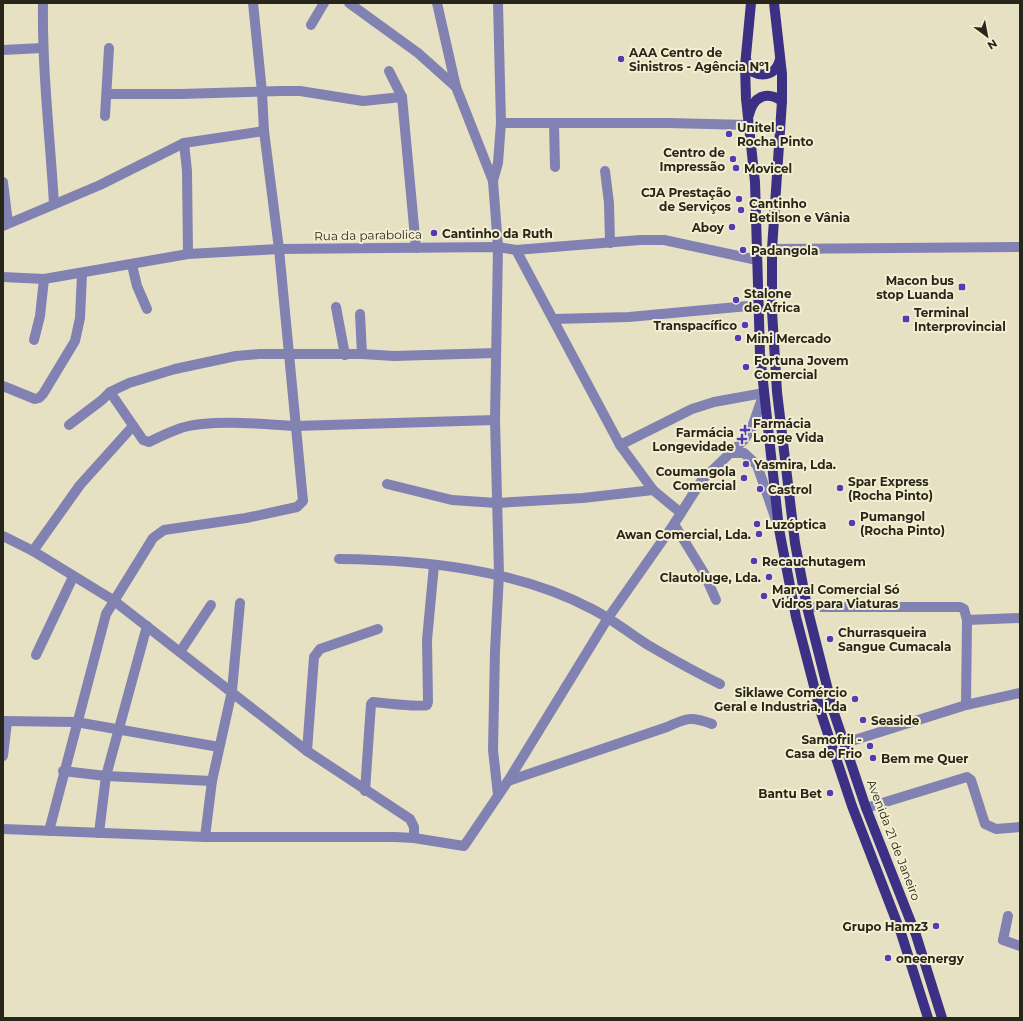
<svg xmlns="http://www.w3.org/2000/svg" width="1023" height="1021" viewBox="0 0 1023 1021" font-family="Montserrat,sans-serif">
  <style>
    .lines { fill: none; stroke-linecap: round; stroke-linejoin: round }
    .minor { stroke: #8282b2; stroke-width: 10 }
    .major { stroke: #3c3085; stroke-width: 10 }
    .poi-dot { fill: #513cb3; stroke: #f4eed1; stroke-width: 1.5 }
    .labels { text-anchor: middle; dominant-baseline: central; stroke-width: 4; stroke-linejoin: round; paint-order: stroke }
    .poi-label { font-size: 12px; font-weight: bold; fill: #28261b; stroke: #f4eed1; text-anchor: start }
    .street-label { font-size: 12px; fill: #28261b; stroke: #f4eed1 }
  </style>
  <rect width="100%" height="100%" fill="#e7e1c4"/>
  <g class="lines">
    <!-- minor -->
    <g class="minor">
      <path d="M43,3C42,70 50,137 54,204"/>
      <polyline points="349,3 418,53 456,87"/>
      <polyline points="437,3 456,87 493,181"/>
      <polyline points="498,3 501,123 498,163 493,181 498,247 495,420 499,574 495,651 493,750 498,795"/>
      <polyline points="311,25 324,3"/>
      <polyline points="3,50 42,48"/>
      <polyline points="389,71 402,97 416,248"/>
      <polyline points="107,94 181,94 281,91 300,91 363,101 402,97"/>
      <polyline points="105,116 109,48"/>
      <polyline points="501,123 668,123 749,125"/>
      <polyline points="554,123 555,167"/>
      <polyline points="184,143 187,171 188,254"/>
      <polyline points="605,171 609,203 610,243"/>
      <polyline points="3,182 8,223"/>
      <polyline points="3,226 100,185 184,143 264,131"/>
      <polyline points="772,249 1020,247"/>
      <polyline points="516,250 620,445 653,490 681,513"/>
      <polyline points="132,265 137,286 147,309"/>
      <polyline points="3,277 44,279 188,254 279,249 498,247 516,250 640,240 664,240 757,260"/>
      <polyline points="336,307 345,355"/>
      <polyline points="360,314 362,354"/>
      <polyline points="554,319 629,317 759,305"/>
      <polyline points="34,340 40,316 44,279"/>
      <polyline points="3,386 35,399 39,398 43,394 75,341 80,318 82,274"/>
      <path d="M110,392L143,440L149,442C159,437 170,432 181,428C211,419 263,424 295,426L495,420"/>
      <polyline points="69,425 102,400 110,392 129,383 175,369 236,356 259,354 362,354 394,356 496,353"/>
      <polyline points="729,453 744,453 757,465 776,520"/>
      <polyline points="387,484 452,500 497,503 583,498 653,490"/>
      <polyline points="674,524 704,573 716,600"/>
      <polyline points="3,536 33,551 113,600 307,751 410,819 414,827 414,838"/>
      <polyline points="33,551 80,485 133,426"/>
      <path d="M339,559C423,560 516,569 592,609C612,619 629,633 648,645C672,659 695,672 720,684"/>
      <polyline points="807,607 960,607 964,609 967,620 966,705"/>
      <polyline points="967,620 1020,618"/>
      <polyline points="180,652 211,605"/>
      <polyline points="36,655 73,577"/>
      <polyline points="3,721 76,722 219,747"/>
      <polyline points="845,743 966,705 1020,693"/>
      <polyline points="307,751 314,657 320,649 378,629"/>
      <polyline points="3,756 7,722"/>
      <polyline points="63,771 106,776 212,781"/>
      <path d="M508,781L667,727C686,718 691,716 712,724"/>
      <path d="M365,791L371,704L373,702C382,703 422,707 427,705L428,702L427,640L434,565"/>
      <polyline points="866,808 967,777 971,780 985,824 996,829 1020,827"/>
      <polyline points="3,829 205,837 395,837 414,838 464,846 508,781 608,618 674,524 702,480 744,440 751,430 764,393 714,402 692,409 620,445"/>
      <polyline points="49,831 106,614 153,538 164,530 246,518 297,507 303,501 279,249 264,131 262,92 253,3"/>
      <polyline points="99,833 106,776 147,626"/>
      <polyline points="205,837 212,781 232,691 240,603"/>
      <polyline points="1008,916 1003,940 1020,946"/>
    </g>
    <!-- major -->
    <g class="major">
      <polyline points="751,3 745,66 746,99 755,182 760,354 779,529 796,617 821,713 852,806 901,933 928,1018"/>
      <polyline points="774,3 782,74 782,101 772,249 772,311 777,392 795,543 807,607 833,710 866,808 916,935 942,1018"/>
      <path d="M746,60L753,72C765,78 777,73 780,59"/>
      <path d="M749,115C753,97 766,90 782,101"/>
    </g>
  </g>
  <!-- markers -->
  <g class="poi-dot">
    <circle cx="621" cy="59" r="4"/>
    <circle cx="729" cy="134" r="4"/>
    <circle cx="733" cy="159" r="4"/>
    <circle cx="736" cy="168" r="4"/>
    <circle cx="739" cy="199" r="4"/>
    <circle cx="741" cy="210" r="4"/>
    <circle cx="732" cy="227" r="4"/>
    <circle cx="434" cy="233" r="4"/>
    <circle cx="743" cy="250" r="4"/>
    <rect x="958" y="283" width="8" height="8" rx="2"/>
    <circle cx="736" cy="300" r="4"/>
    <rect x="902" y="315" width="8" height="8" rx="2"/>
    <circle cx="745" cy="325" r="4"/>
    <circle cx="738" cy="338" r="4"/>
    <circle cx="746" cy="367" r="4"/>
    <path d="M743 424h4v4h4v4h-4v4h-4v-4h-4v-4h4z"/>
    <path d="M740 433h4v4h4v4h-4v4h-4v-4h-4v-4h4z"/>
    <circle cx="746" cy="464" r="4"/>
    <circle cx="744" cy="478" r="4"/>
    <circle cx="840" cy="488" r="4"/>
    <circle cx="760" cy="489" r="4"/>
    <circle cx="852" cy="523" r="4"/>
    <circle cx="757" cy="524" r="4"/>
    <circle cx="759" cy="534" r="4"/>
    <circle cx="754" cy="561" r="4"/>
    <circle cx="769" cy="577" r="4"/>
    <circle cx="764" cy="596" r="4"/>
    <circle cx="830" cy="639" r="4"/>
    <circle cx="855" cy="699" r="4"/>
    <circle cx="863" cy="720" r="4"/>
    <circle cx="870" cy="746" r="4"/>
    <circle cx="873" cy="758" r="4"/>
    <circle cx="830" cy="793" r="4"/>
    <circle cx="936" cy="926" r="4"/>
    <circle cx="888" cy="958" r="4"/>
  </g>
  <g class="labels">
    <!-- poi labels -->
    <g class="poi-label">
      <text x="629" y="52">AAA Centro de<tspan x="629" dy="14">Sinistros - Agência Nº1</tspan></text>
      <text x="737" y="127">Unitel -<tspan x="737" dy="14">Rocha Pinto</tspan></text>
      <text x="725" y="152" text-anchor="end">Centro de<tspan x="725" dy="14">Impressão</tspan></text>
      <text x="744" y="168">Movicel</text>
      <text x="731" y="192" text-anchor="end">CJA Prestação<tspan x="731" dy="14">de Serviços</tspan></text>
      <text x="749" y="203">Cantinho<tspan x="749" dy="14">Betilson e Vânia</tspan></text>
      <text x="724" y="227" text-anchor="end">Aboy</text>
      <text x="442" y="233">Cantinho da Ruth</text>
      <text x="751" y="250">Padangola</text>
      <text x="954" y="280" text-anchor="end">Macon bus<tspan x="954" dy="14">stop Luanda</tspan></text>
      <text x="744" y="293">Stalone<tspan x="744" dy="14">de Africa</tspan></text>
      <text x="914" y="312">Terminal<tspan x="914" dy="14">Interprovincial</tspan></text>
      <text x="737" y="325" text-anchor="end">Transpacífico</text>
      <text x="746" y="338">Mini Mercado</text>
      <text x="754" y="360">Fortuna Jovem<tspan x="754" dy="14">Comercial</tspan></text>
      <text x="753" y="423">Farmácia<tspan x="753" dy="14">Longe Vida</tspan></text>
      <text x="734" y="432" text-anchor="end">Farmácia<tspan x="734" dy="14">Longevidade</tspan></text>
      <text x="754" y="464">Yasmira, Lda.</text>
      <text x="736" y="471" text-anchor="end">Coumangola<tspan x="736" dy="14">Comercial</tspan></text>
      <text x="848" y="481">Spar Express<tspan x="848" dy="14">(Rocha Pinto)</tspan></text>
      <text x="768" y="489">Castrol</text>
      <text x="860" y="516">Pumangol<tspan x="860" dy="14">(Rocha Pinto)</tspan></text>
      <text x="765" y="524">Luzóptica</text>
      <text x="751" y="534" text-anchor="end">Awan Comercial, Lda.</text>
      <text x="762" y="561">Recauchutagem</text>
      <text x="761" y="577" text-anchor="end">Clautoluge, Lda.</text>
      <text x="772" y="589">Marval Comercial Só<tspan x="772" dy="14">Vidros para Viaturas</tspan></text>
      <text x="838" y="632">Churrasqueira<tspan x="838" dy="14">Sangue Cumacala</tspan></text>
      <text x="847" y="692" text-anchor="end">Siklawe Comércio<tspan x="847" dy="14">Geral e Industria, Lda</tspan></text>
      <text x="871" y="720">Seaside</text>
      <text x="862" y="739" text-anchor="end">Samofril -<tspan x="862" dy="14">Casa de Frio</tspan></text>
      <text x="881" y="758">Bem me Quer</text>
      <text x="822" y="793" text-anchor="end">Bantu Bet</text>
      <text x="928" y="926" text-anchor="end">Grupo Hamz3</text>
      <text x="896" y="958">oneenergy</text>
    </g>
    <!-- street labels -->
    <g class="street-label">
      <text transform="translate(368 235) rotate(-1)">Rua da parabolica</text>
      <text transform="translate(894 840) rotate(69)">Avenida 21 de Janeiro</text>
    </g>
  </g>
  <!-- border -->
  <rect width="1023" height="1021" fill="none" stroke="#28261b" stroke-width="8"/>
  <!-- north arrow -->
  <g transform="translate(987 36) rotate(148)" stroke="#f4eed1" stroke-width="3" paint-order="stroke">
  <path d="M0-3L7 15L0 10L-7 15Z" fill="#28261b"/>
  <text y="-6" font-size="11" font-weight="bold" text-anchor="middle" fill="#28261b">N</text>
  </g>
</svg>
